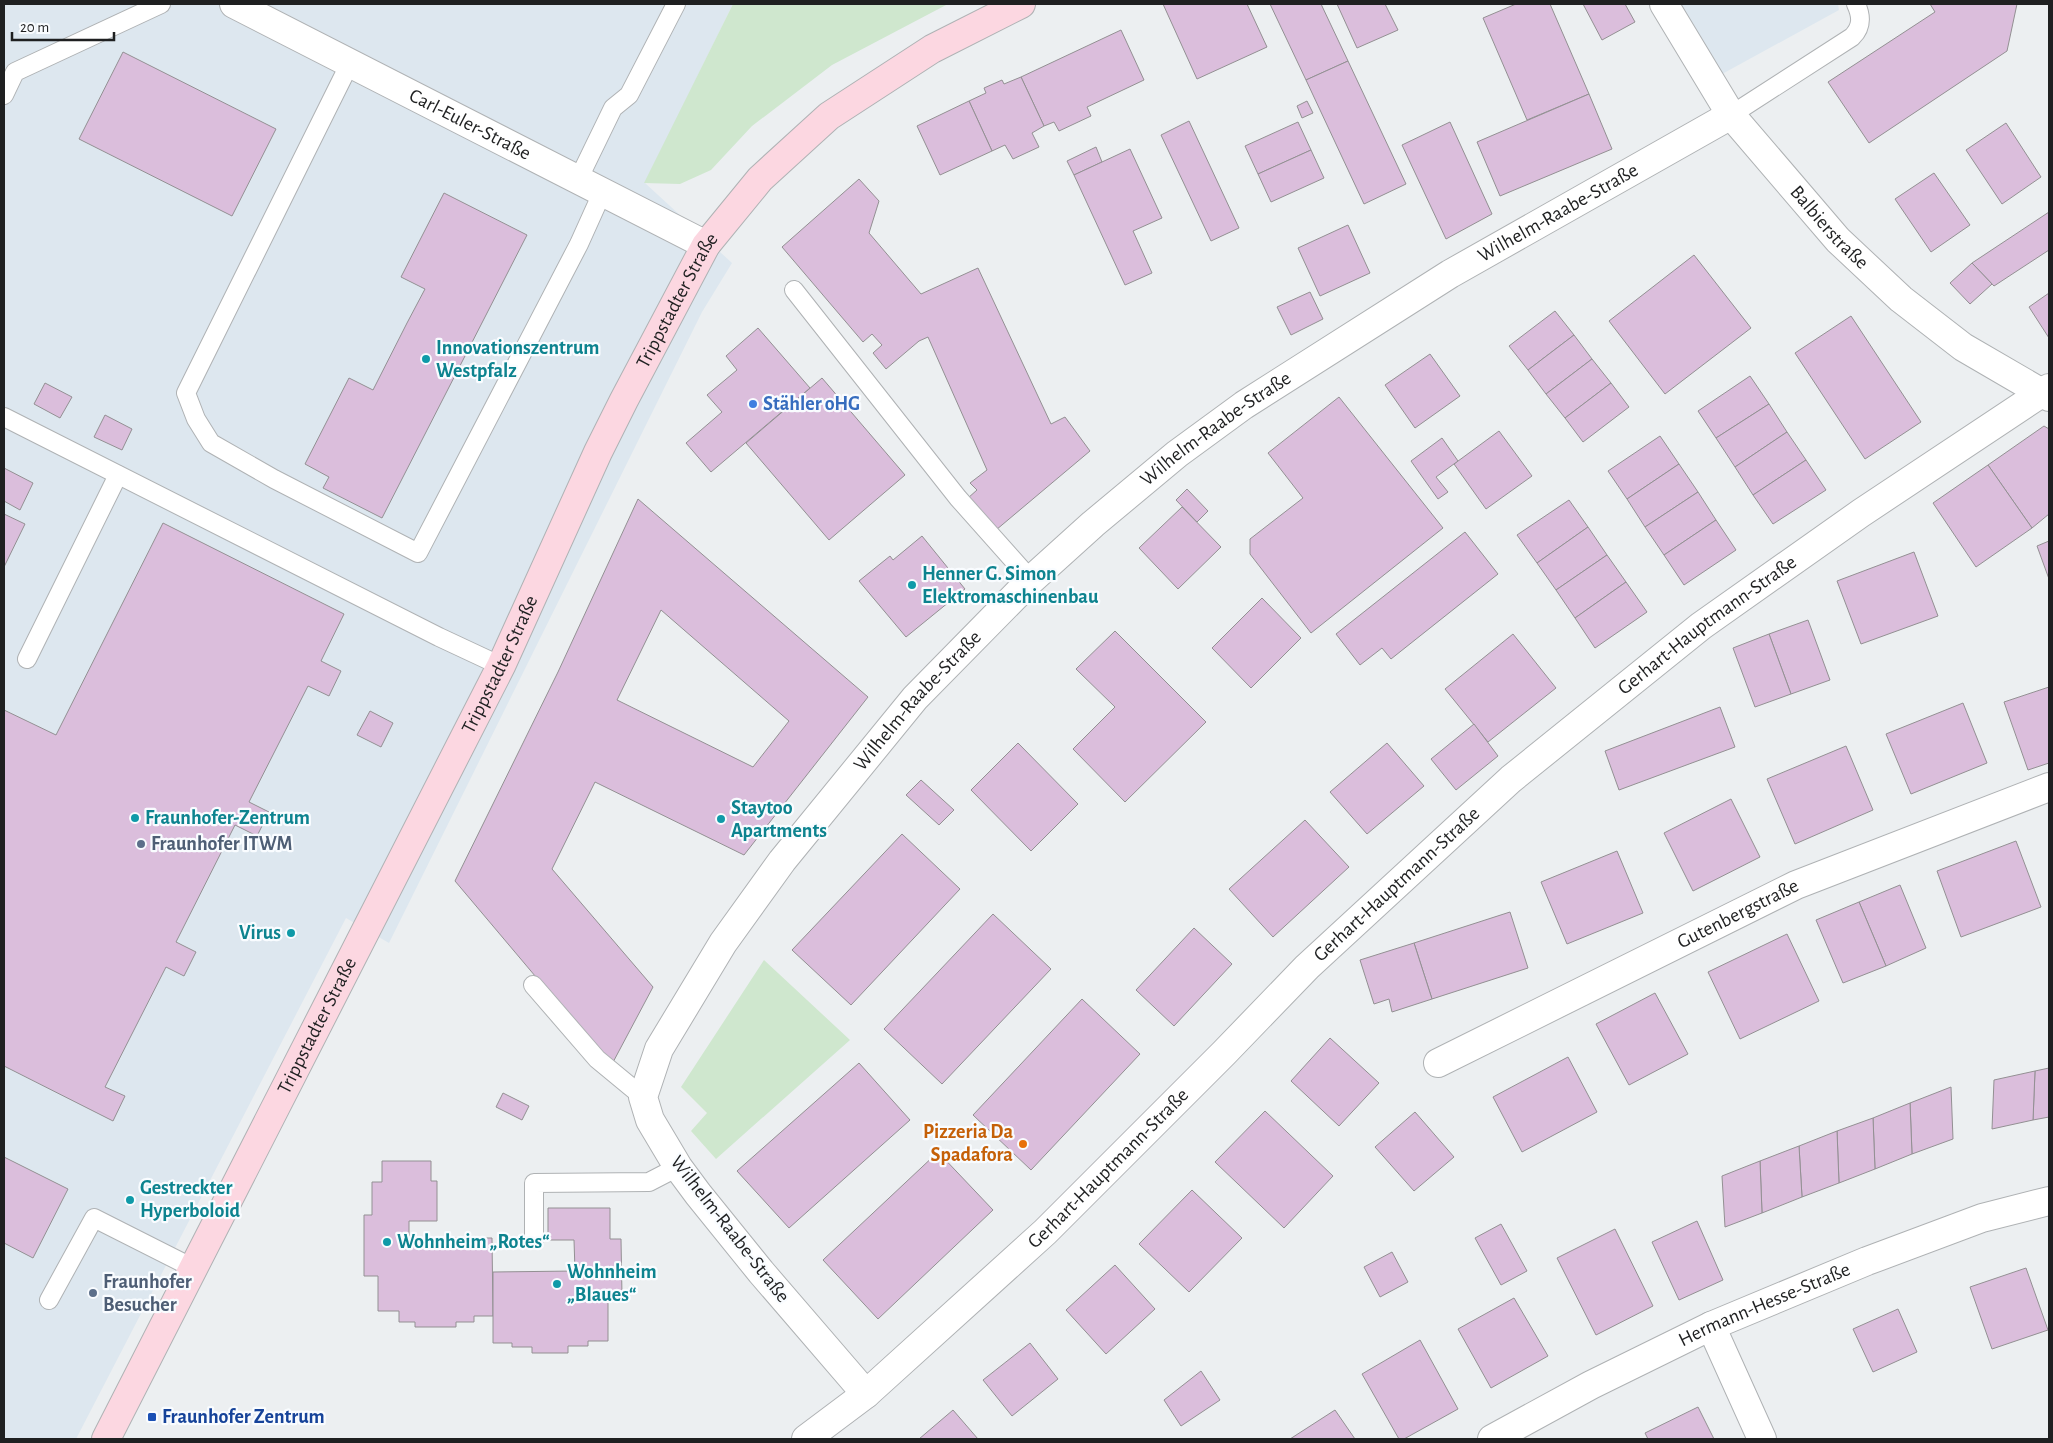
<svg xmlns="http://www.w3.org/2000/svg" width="2053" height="1443" viewBox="0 0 2053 1443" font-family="'Alegreya Sans',sans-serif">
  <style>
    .built { fill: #dde7ef }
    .green { fill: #cfe7ce }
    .building { fill: #dbbedc; stroke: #939093; fill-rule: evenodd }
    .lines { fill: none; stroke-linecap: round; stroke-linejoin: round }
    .lane-casing { stroke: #afb2b4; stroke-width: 20 }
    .street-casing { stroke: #afb2b4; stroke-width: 30 }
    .secondary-casing { stroke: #afb2b4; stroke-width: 30 }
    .lane { stroke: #fff; stroke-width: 18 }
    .street { stroke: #fff; stroke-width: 28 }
    .secondary { stroke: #fcd7e1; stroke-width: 28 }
    .culture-dot { fill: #0f9aa8; stroke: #f9fcff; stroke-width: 2 }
    .shop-dot { fill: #3f7fe0; stroke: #f9fcff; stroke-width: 2 }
    .service-dot { fill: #5c6f8a; stroke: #f9fcff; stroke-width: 2 }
    .food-dot { fill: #e8710a; stroke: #f9fcff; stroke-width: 2 }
    .transit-dot { fill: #1a4fb4; stroke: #f9fcff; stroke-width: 2 }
    .labels { text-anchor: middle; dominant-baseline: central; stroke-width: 4.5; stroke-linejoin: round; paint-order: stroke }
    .street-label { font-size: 20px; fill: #1f2021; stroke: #f9fcff }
    .culture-label { font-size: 20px; font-weight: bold; fill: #0d838f; stroke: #f9fcff; text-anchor: start }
    .shop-label { font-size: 20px; font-weight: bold; fill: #366cbe; stroke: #f9fcff; text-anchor: start }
    .service-label { font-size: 20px; font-weight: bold; fill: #4e5e75; stroke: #f9fcff; text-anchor: start }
    .food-label { font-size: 20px; font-weight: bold; fill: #c56008; stroke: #f9fcff; text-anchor: end }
    .transit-label { font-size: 20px; font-weight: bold; fill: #164399; stroke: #f9fcff; text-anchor: start }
  </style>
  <rect width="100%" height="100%" fill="#eceff1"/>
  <!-- built -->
  <g class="built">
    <polygon points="4,4 733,4 645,183 732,263 702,312 389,943 346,918 76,1439 4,1439"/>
    <polygon points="1676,4 1838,4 1839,10 1713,79"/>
  </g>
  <!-- green -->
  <g class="green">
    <polygon points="733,4 948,4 832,65 752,126 711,170 680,184 644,183"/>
    <polygon points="764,960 850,1040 716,1159 691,1131 707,1113 681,1087"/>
  </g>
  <!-- building -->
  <g class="building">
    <polygon points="1163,4 1247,4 1267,47 1197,79"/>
    <polygon points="1270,4 1321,4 1348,61 1306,80"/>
    <polygon points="1337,4 1385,4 1398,30 1357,48"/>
    <polygon points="1516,4 1550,4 1589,94 1527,120 1483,18"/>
    <polygon points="1583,4 1625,4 1635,22 1602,40"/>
    <polygon points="1930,4 2017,4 2007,51 1869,143 1828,82 1935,12"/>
    <polygon points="1121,30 1144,80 1087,107 1091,116 1059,131 1054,122 1044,126 1021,77"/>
    <polygon points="123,52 276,129 232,216 79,139"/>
    <polygon points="1348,61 1406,184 1364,204 1306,80"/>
    <polygon points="1021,77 1044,126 1032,133 1039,147 1013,159 1005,145 992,151 969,101 986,93 984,88 1002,80 1004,84"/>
    <polygon points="1589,94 1612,149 1500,196 1477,142"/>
    <polygon points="969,101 992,151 940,175 917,126"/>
    <polygon points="1307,101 1313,113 1302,118 1297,106"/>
    <polygon points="1189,121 1239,228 1211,241 1161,135"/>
    <polygon points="1298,122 1311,150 1258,174 1245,146"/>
    <polygon points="1450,122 1492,214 1446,239 1402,145"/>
    <polygon points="2006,123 2041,177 2002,204 1966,150"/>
    <polygon points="1096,147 1102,162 1074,175 1067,161"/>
    <polygon points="1130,149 1162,218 1133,231 1152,273 1125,285 1074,175"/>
    <polygon points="1311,150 1324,178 1271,202 1258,174"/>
    <polygon points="1934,173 1970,225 1931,252 1895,199"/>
    <polygon points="859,179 879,201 869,233 921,294 978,268 1051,424 1065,417 1090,451 996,530 968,498 977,490 970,483 987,470 928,337 919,341 886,369 873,353 882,345 872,334 863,342 782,247"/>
    <polygon points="444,193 527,235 382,518 323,488 329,477 305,464 349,378 373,390 407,323 425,289 401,277"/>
    <polygon points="2049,212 2049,250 1994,286 1972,263"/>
    <polygon points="1348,225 1370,273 1320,296 1298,248"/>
    <polygon points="1694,255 1751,328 1665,394 1609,321"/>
    <polygon points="1972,263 1992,284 1970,304 1950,283"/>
    <polygon points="1310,292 1323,319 1291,335 1277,307"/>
    <polygon points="2049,293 2049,338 2029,307"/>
    <polygon points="1555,311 1574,335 1528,370 1509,346"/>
    <polygon points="1851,316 1921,422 1865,459 1795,353"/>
    <polygon points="758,328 810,388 711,472 686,443 722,412 707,395 737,370 726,356"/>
    <polygon points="1574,335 1592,359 1546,394 1528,370"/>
    <polygon points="1430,354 1460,396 1415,428 1385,385"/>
    <polygon points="1592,359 1611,383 1565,418 1546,394"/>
    <polygon points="1750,376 1769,404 1716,438 1698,411"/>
    <polygon points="822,378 905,475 829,540 746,443"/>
    <polygon points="45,383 72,397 60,418 34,404"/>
    <polygon points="1611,383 1629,407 1583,442 1565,418"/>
    <polygon points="1339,397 1443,528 1311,633 1250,554 1250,539 1303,498 1268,453"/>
    <polygon points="1769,404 1787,432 1735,467 1716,438"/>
    <polygon points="105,415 132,429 122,450 94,437"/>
    <polygon points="2044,426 2049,429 2049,514 2032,528 1988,465"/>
    <polygon points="1499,431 1532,476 1486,509 1454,464"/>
    <polygon points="1787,432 1806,460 1753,495 1735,467"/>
    <polygon points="1660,436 1679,464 1627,499 1608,471"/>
    <polygon points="1442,438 1458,461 1436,477 1448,492 1438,499 1411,461"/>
    <polygon points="1806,460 1826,490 1773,524 1753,495"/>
    <polygon points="1679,464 1698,492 1645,527 1627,499"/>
    <polygon points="1988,465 2032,528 1976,567 1933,503"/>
    <polygon points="4,468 33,483 20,510 4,501"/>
    <polygon points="1187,489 1208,511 1197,522 1176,500"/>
    <polygon points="1698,492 1716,520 1664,555 1645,527"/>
    <path d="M638,499L868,697L744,855L595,782L552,869L653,987L611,1066L455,881L558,672ZM661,610L789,721L753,767L617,700Z"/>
    <polygon points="1569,500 1588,527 1537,563 1517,535"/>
    <polygon points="1182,507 1221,547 1178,589 1139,548"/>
    <polygon points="4,514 25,524 4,567"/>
    <polygon points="1716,520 1736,550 1684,585 1664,555"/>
    <polygon points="163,523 344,614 321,661 341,671 329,696 308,686 249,802 269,812 257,836 235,825 176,942 196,952 184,976 166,967 105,1087 125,1096 113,1121 4,1066 4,710 56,735"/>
    <polygon points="1588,527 1607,555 1556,590 1537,563"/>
    <polygon points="1465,532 1498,574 1391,659 1382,648 1360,665 1336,634"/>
    <polygon points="922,536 965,589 906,637 859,581 890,556 893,560"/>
    <polygon points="2049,541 2049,579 2037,546"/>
    <polygon points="1914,552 1938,616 1861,644 1837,581"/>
    <polygon points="1607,555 1626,582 1575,618 1556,590"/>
    <polygon points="1626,582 1647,612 1595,648 1575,618"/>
    <polygon points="1262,598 1301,638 1251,688 1212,648"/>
    <polygon points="1808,620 1830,680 1791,694 1769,634"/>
    <polygon points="1115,631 1206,722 1125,802 1073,749 1115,707 1076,669"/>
    <polygon points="1513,634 1556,688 1488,742 1445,689"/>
    <polygon points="1769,634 1791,694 1755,707 1733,648"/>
    <polygon points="2049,687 2049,763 2028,770 2004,702"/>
    <polygon points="1963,703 1987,763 1911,794 1886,734"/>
    <polygon points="1720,707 1735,747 1619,790 1605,751"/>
    <polygon points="370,711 393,723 381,747 357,735"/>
    <polygon points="1474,724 1498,756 1456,790 1431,759"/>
    <polygon points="1018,743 1078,804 1031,851 971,790"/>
    <polygon points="1387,743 1424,786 1367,834 1330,792"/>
    <polygon points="1846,746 1873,810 1795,844 1767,779"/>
    <polygon points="921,780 954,810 939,825 906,795"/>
    <polygon points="1731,799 1760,857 1693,891 1664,833"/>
    <polygon points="1305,820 1349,867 1273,937 1229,889"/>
    <polygon points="902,834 960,889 851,1005 792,950"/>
    <polygon points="2016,841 2041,907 1961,937 1937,871"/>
    <polygon points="1617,851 1643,913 1567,944 1541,882"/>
    <polygon points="1900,885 1926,948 1886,966 1859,902"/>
    <polygon points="1859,902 1886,966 1843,983 1816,920"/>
    <polygon points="1510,912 1528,968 1432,999 1414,943"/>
    <polygon points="993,914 1051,969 942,1084 884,1029"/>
    <polygon points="1194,928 1232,964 1174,1026 1136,990"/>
    <polygon points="1787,934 1819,1001 1740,1039 1708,972"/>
    <polygon points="1414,943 1432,999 1392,1012 1389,999 1374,1004 1360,960"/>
    <polygon points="1655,993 1688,1054 1629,1085 1596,1024"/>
    <polygon points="1082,999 1140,1054 1031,1170 973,1115"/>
    <polygon points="1330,1038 1379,1083 1339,1126 1291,1081"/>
    <polygon points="1568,1057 1597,1112 1522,1152 1493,1097"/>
    <polygon points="859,1063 910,1120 789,1228 737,1171"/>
    <polygon points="2049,1068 2049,1117 2033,1120 2035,1071"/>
    <polygon points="2035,1071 2033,1120 1992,1129 1994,1080"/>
    <polygon points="1951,1087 1953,1139 1912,1154 1910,1103"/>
    <polygon points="503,1093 529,1106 522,1120 496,1107"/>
    <polygon points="1910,1103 1912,1154 1875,1169 1873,1118"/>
    <polygon points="1265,1111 1333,1176 1284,1228 1215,1162"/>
    <polygon points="1415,1112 1454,1157 1414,1191 1375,1147"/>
    <polygon points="1873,1118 1875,1169 1839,1183 1837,1131"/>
    <polygon points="1837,1131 1839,1183 1802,1197 1799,1146"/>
    <polygon points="1799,1146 1802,1197 1762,1213 1760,1161"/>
    <polygon points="938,1152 993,1210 878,1319 823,1260"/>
    <polygon points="4,1157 68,1189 33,1258 4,1243"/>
    <polygon points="382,1161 431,1161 431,1181 437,1181 437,1221 409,1221 409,1245 451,1245 451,1238 492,1238 493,1316 474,1316 474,1322 456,1322 456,1327 415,1327 415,1322 399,1322 399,1311 378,1311 378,1276 364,1276 364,1215 372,1215 372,1182 382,1182"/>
    <polygon points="1760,1161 1762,1213 1725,1227 1722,1176"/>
    <polygon points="1192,1190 1242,1238 1189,1292 1139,1244"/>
    <polygon points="548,1208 610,1208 610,1239 621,1239 622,1296 608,1296 608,1341 588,1341 588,1346 568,1346 568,1353 532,1353 532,1347 512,1347 512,1343 493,1343 493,1272 575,1271 574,1240 548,1240"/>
    <polygon points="1697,1221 1723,1280 1679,1300 1652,1242"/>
    <polygon points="1501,1224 1527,1271 1501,1285 1475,1238"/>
    <polygon points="1615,1229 1653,1306 1596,1335 1557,1258"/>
    <polygon points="1392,1252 1408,1282 1380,1297 1364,1267"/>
    <polygon points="1115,1265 1155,1309 1106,1354 1066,1310"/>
    <polygon points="2026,1268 2048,1330 1992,1349 1970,1287"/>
    <polygon points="1514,1298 1548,1356 1491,1388 1458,1329"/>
    <polygon points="1898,1309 1917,1352 1873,1372 1853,1329"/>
    <polygon points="1420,1340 1458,1409 1404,1439 1399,1439 1362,1374"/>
    <polygon points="1030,1343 1058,1379 1012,1416 983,1380"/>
    <polygon points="1201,1371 1220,1400 1181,1426 1164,1400"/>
    <polygon points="1698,1407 1714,1439 1648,1439 1645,1433"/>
    <polygon points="953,1410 978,1439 919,1439"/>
    <polygon points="1335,1410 1355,1439 1290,1439"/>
  </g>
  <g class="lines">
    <defs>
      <g id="lane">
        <polyline points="350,63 186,393 196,419 211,443 274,479 418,553 579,244 602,193"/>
        <polyline points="4,95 15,72 161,4"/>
        <path d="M1731,115L1852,37C1862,27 1862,17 1856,4"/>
        <polyline points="578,180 613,108 629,95 676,4"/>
        <polyline points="794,290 958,498 1031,580"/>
        <polyline points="4,417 439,637 501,666"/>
        <polyline points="27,659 118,475"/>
        <polyline points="533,985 597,1059 643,1097"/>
        <polyline points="534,1239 534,1183 649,1182 678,1167"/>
        <polyline points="49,1300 94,1218 193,1268"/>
      </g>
      <g id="street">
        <path id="s1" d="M234,4L706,245"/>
        <path id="s2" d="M1664,4L1731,115L1838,240L1901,299L1963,347L2049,397"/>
        <path id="s3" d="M1438,1063L1796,885L2049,787"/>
        <polyline points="1711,1326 1762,1439"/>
        <path id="s4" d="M866,1394L761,1272L698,1194L678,1167L650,1120L643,1097L659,1049L723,943L782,861L915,698L1031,580L1093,524L1177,454L1244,405L1450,274L1731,115"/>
        <path id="s5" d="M806,1439L866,1394L1045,1232L1224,1053L1307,967L1511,779L1701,626L1861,513L2049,388"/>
        <path id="s6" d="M1492,1439L1591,1385L1711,1326L1867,1261L1982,1218L2049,1201"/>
      </g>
      <g id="secondary">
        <path id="s7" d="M106,1439L501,666L598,452L624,400L706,245L760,179L829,116L932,49L1021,4"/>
      </g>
    </defs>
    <!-- lane casing -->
    <use href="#lane" class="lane-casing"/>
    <!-- street casing -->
    <use href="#street" class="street-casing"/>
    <!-- secondary casing -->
    <use href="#secondary" class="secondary-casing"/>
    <!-- lane -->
    <use href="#lane" class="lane"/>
    <!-- street -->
    <use href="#street" class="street"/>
    <!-- secondary -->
    <use href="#secondary" class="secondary"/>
  </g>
  <!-- markers -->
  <g class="culture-dot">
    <circle cx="426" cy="359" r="5"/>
    <circle cx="912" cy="585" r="5"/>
    <circle cx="135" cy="818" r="5"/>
    <circle cx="721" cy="819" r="5"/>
    <circle cx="291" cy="933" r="5"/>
    <circle cx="130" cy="1200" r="5"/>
    <circle cx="387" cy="1242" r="5"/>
    <circle cx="557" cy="1284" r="5"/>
  </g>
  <circle class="shop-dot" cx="753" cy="404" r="5"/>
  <g class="service-dot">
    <circle cx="141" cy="844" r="5"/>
    <circle cx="93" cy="1293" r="5"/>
  </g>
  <circle class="food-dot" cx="1023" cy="1144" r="5"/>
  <rect class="transit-dot" x="147" y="1412" width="10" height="10" rx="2.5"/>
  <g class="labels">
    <!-- street labels -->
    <g class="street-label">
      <text stroke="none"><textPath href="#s1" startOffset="265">Carl-Euler-Straße</textPath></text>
      <text stroke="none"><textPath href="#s4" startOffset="1669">Wilhelm-Raabe-Straße</textPath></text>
      <text stroke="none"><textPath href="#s2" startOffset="279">Balbierstraße</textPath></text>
      <text stroke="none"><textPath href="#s7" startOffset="1274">Trippstadter Straße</textPath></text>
      <text stroke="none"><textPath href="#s4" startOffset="1264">Wilhelm-Raabe-Straße</textPath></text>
      <text stroke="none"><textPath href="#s5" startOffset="1216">Gerhart-Hauptmann-Straße</textPath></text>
      <text stroke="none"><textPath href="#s7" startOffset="869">Trippstadter Straße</textPath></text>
      <text stroke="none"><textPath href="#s4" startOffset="859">Wilhelm-Raabe-Straße</textPath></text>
      <text stroke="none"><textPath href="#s5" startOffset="811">Gerhart-Hauptmann-Straße</textPath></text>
      <text stroke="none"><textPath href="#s3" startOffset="335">Gutenbergstraße</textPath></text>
      <text stroke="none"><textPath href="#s7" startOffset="464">Trippstadter Straße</textPath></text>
      <text stroke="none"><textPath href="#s5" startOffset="406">Gerhart-Hauptmann-Straße</textPath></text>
      <text transform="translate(730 1229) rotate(52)">Wilhelm-Raabe-Straße</text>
      <text stroke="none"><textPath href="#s6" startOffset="304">Hermann-Hesse-Straße</textPath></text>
    </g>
    <!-- culture labels -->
    <g class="culture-label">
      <text x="436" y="348">Innovationszentrum<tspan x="436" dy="23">Westpfalz</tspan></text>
      <text x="922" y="574">Henner G. Simon<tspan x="922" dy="23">Elektromaschinenbau</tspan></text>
      <text x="731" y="808">Staytoo<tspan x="731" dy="23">Apartments</tspan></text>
      <text x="145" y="818">Fraunhofer-Zentrum</text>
      <text x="281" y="933" text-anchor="end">Virus</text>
      <text x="140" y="1188">Gestreckter<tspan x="140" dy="23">Hyperboloid</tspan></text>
      <text x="397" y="1242">Wohnheim „Rotes“</text>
      <text x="567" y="1272">Wohnheim<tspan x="567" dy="23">„Blaues“</tspan></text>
    </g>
    <!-- shop labels -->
    <g class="shop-label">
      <text x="763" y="404">Stähler oHG</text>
    </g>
    <!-- service labels -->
    <g class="service-label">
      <text x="151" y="844">Fraunhofer ITWM</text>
      <text x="103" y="1282">Fraunhofer<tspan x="103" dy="23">Besucher</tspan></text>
    </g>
    <!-- food labels -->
    <g class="food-label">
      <text x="1013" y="1132">Pizzeria Da<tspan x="1013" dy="23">Spadafora</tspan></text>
    </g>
    <!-- transit labels -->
    <g class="transit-label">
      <text x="162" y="1417">Fraunhofer Zentrum</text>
    </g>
  </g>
  <!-- border -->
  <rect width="2053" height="1443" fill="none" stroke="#1f2021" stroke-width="10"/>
  <!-- scale -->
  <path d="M12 32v8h102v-8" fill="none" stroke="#1f2021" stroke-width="2.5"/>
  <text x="20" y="32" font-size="15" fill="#1f2021" stroke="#f9fcff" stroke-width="4" paint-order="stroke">20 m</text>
</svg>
